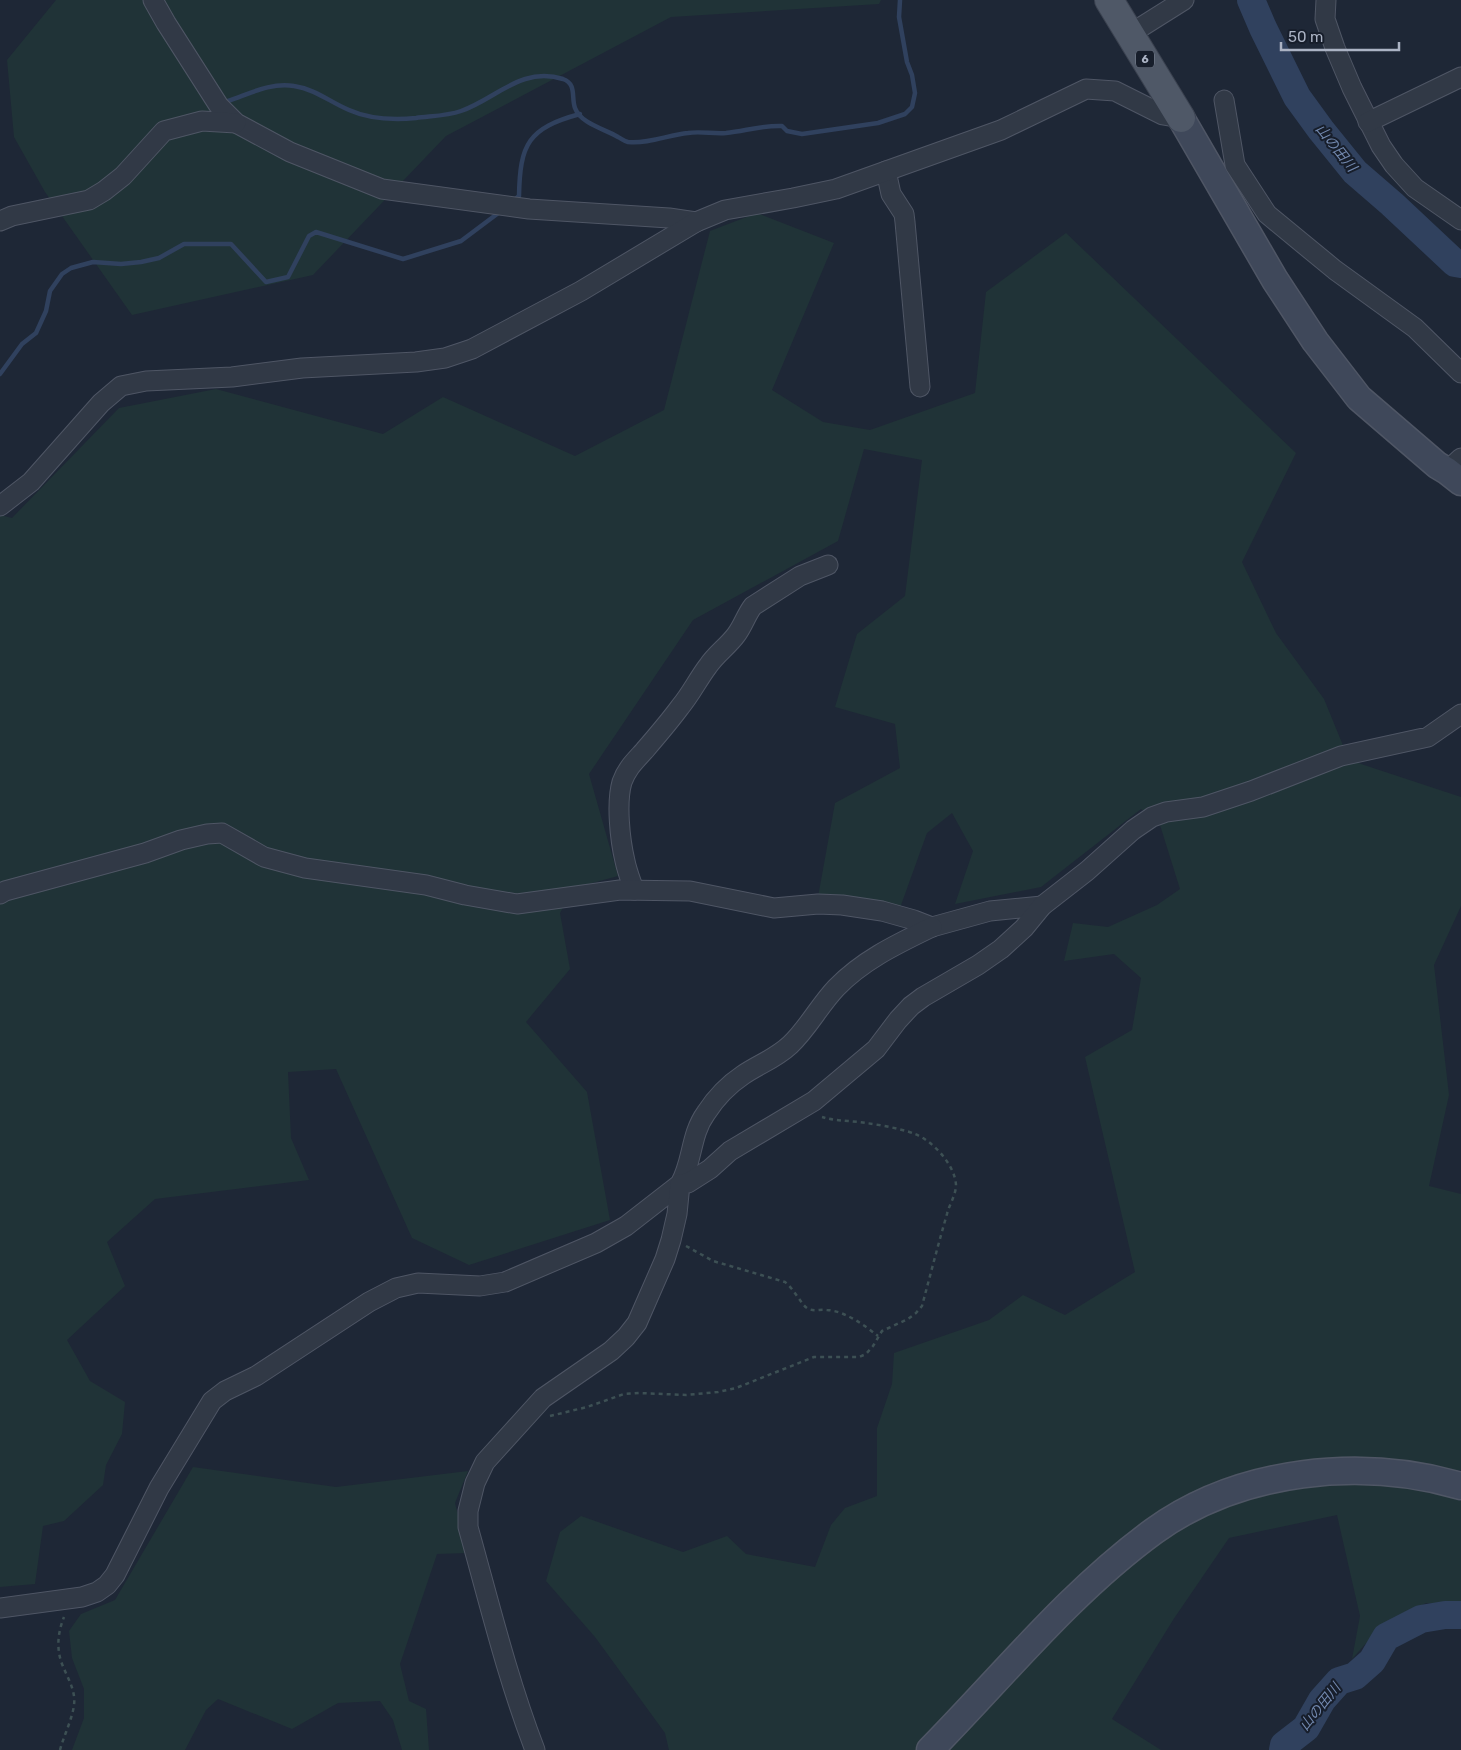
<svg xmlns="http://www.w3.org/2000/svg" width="1461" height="1750" viewBox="0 0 1461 1750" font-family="Rubik,'Noto Sans JP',sans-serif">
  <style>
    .green { fill: #203337 }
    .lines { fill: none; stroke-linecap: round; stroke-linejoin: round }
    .stream { stroke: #30415e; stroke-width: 4.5 }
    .river { stroke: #30415e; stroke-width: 28 }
    .street-casing { stroke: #4f5665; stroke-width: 21 }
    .secondary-casing { stroke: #4f5665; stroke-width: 29 }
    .primary-casing { stroke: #3b4250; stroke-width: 30 }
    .path { stroke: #3d5054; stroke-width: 2.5; stroke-dasharray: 4 4; stroke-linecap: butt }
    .street { stroke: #313946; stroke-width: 19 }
    .secondary { stroke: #3f485a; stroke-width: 26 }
    .primary { stroke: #4f5867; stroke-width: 28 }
    .labels { text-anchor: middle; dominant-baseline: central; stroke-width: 4; stroke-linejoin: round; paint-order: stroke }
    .shield { fill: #171e2b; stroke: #7f8696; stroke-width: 1 }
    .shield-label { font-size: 11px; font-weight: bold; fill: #abb3c4 }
    .water-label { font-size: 14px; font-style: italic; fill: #7288ae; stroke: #171e2b }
  </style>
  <rect width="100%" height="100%" fill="#1e2736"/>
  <!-- green -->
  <g class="green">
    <polygon points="56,0 881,0 879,4 671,17 446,136 313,275 132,315 45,192 14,137 7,60"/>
    <polygon points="757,213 834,243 772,390 823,422 870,430 975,393 986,292 1066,233 1296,453 1242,562 1276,633 1324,699 1349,760 1461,797 1461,906 1434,965 1449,1095 1429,1186 1461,1194 1461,1470 1458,1470 1449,1497 1461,1501 1461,1607 1426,1603 1383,1624 1352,1659 1360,1616 1337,1515 1229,1538 1173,1620 1112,1719 1161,1750 669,1750 665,1733 595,1637 546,1581 560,1532 581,1516 683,1552 727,1536 746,1554 815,1567 831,1525 845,1508 877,1496 877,1428 892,1384 894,1353 989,1320 1023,1295 1065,1315 1135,1272 1085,1057 1132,1030 1141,978 1114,954 1064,961 1073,923 1108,927 1157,905 1180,889 1160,825 1141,809 1041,887 955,904 973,851 952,813 927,833 900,908 818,897 835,803 900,768 895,724 835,707 857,634 905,596 922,460 864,449 838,541 693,620 589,774 618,876 574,888 560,913 570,969 526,1022 587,1092 610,1220 469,1265 412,1238 336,1069 288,1072 291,1138 309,1180 155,1199 107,1242 125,1286 67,1340 90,1381 125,1402 122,1434 106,1465 103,1485 64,1521 43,1526 35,1584 0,1587 0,515 12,518 119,408 216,389 383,434 443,397 575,456 664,410 710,231"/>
    <polygon points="193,1467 336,1487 468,1471 455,1503 467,1553 437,1554 400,1664 409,1701 426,1709 429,1750 402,1750 393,1720 380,1701 338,1703 292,1729 218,1699 206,1710 185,1750 72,1750 84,1718 84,1689 72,1658 69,1631 81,1614 115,1600"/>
  </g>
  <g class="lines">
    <!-- stream -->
    <g class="stream">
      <path d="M228,101C249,94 271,82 294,86C315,89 330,102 349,110C369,119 394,120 416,118C431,116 447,116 461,111C496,99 521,66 563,79C577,84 571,97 575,108C581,124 605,129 618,137C622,139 624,141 628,142C649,144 668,135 688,133C700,131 713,134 726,133C745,131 763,125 782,126L787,131L802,134L878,123L905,114L912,107L915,93L912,75L907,62L899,17L900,0"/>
      <path d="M512,202L519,196C520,144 528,128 580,114"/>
      <polyline points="0,374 22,344 36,333 46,311 50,291 62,274 71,268 93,262 121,264 141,262 159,258 184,244 231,244 266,282 288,277 309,236 316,232 403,259 461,241 501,211"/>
    </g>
    <!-- river -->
    <g class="river">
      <polyline points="1251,0 1263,28 1297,97 1321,130 1355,172 1392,204 1455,263 1461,264"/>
      <polyline points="1283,1750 1284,1745 1306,1728 1322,1700 1339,1681 1355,1676 1372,1661 1386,1637 1421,1619 1445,1615 1461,1615"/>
    </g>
    <defs>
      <g id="street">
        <polyline points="153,0 166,23 219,106 236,123 290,152 382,189 529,209 669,218 696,222"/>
        <polyline points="1326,0 1325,19 1335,48 1352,88 1381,146 1394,165 1415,188 1461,220"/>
        <polyline points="1130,34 1184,0"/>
        <polyline points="1224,100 1235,165 1267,214 1335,270 1415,328 1461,373"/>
        <polyline points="1368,122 1461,77"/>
        <polyline points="886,171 891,194 904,214 905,222 920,387"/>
        <polyline points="0,221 12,216 89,200 104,191 123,176 164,131 202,121 236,123"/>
        <polyline points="1447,471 1461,458"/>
        <polyline points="0,506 31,482 101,403 121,386 146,381 232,377 302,368 416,362 445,358 472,349 581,291 696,222 725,210 793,198 836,189 1001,130 1086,89 1115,91 1163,115 1181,118"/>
        <path d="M634,890C631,881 627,871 625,861C620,840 616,803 622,782C627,768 635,761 644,751C656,737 669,722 680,707C691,694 698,679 708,666C716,654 728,646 736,635C743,626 746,615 753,606L800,576L828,565"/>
        <polyline points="0,894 5,891 145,853 181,840 207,834 222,833 264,857 305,868 426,885 465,895 517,904 620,890 690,891 774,908 818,904 842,905 882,911 914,920 932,927 990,911 1042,906"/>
        <path d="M0,1608L82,1597L97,1592L107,1585L115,1575L159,1488L212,1401L225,1391L256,1376L369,1302L396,1288L418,1283L480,1286L505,1282L596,1243L626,1226L680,1184C693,1162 690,1135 706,1113C715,1099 728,1085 743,1075C759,1064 775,1059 790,1045C808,1028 819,1006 836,988C863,960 897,944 932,927"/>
        <path d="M535,1750C507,1677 489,1602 468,1527V1511L475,1483L485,1462L543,1398L611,1351L626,1337L637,1323L665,1259L671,1240L677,1214L680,1184L688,1183L710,1169L730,1151L814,1101L876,1049L898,1020L911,1006L923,997L978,965L1001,949L1024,928L1042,906L1087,871L1133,830L1152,817L1166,812L1203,807L1251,791L1341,756L1428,737L1461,714"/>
      </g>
      <g id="secondary">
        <polyline points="1181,118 1275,280 1315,341 1359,398 1437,465 1447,471 1461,482"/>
        <path d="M930,1750C1003,1676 1069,1593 1154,1531C1240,1469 1361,1457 1461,1486"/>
      </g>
      <polyline id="primary" points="1109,0 1181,118"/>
    </defs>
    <!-- street casing -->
    <use href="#street" class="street-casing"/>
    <!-- secondary casing -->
    <use href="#secondary" class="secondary-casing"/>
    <!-- primary casing -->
    <use href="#primary" class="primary-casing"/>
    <!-- path -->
    <g class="path">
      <path d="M686,1246L713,1261L785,1282C794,1289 801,1304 807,1308C813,1312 820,1309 827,1310C845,1311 864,1325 878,1336"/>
      <path d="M550,1416L587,1407L624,1394L639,1393L686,1395L718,1392L736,1388L814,1357H859L866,1354L873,1346L882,1331L908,1319L916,1313L922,1306C930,1276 938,1245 947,1214C949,1205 956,1195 956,1185C955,1165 933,1141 915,1134C901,1128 864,1122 848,1121C837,1120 832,1120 822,1117"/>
      <path d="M60,1750C64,1735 72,1720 74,1705C76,1690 67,1677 62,1664C56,1648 58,1632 64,1617"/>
    </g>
    <!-- street -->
    <use href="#street" class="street"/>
    <!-- secondary -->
    <use href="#secondary" class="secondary"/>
    <!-- primary -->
    <use href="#primary" class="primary"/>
  </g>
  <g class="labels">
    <!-- shield labels -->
    <rect class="shield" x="1136" y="50.5" width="18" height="17" rx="4"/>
    <g class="shield-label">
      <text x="1145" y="59">6</text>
    </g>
    <!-- water labels -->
    <g class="water-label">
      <text transform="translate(1336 148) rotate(51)">山の田川</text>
      <text transform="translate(1320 1707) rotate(-51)">山の田川</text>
    </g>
  </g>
  <!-- scale -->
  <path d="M1281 42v8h118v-8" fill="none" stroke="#abb3c4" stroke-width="2.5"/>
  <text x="1288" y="42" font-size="15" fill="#abb3c4" stroke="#171e2b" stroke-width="4" paint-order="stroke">50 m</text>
</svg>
